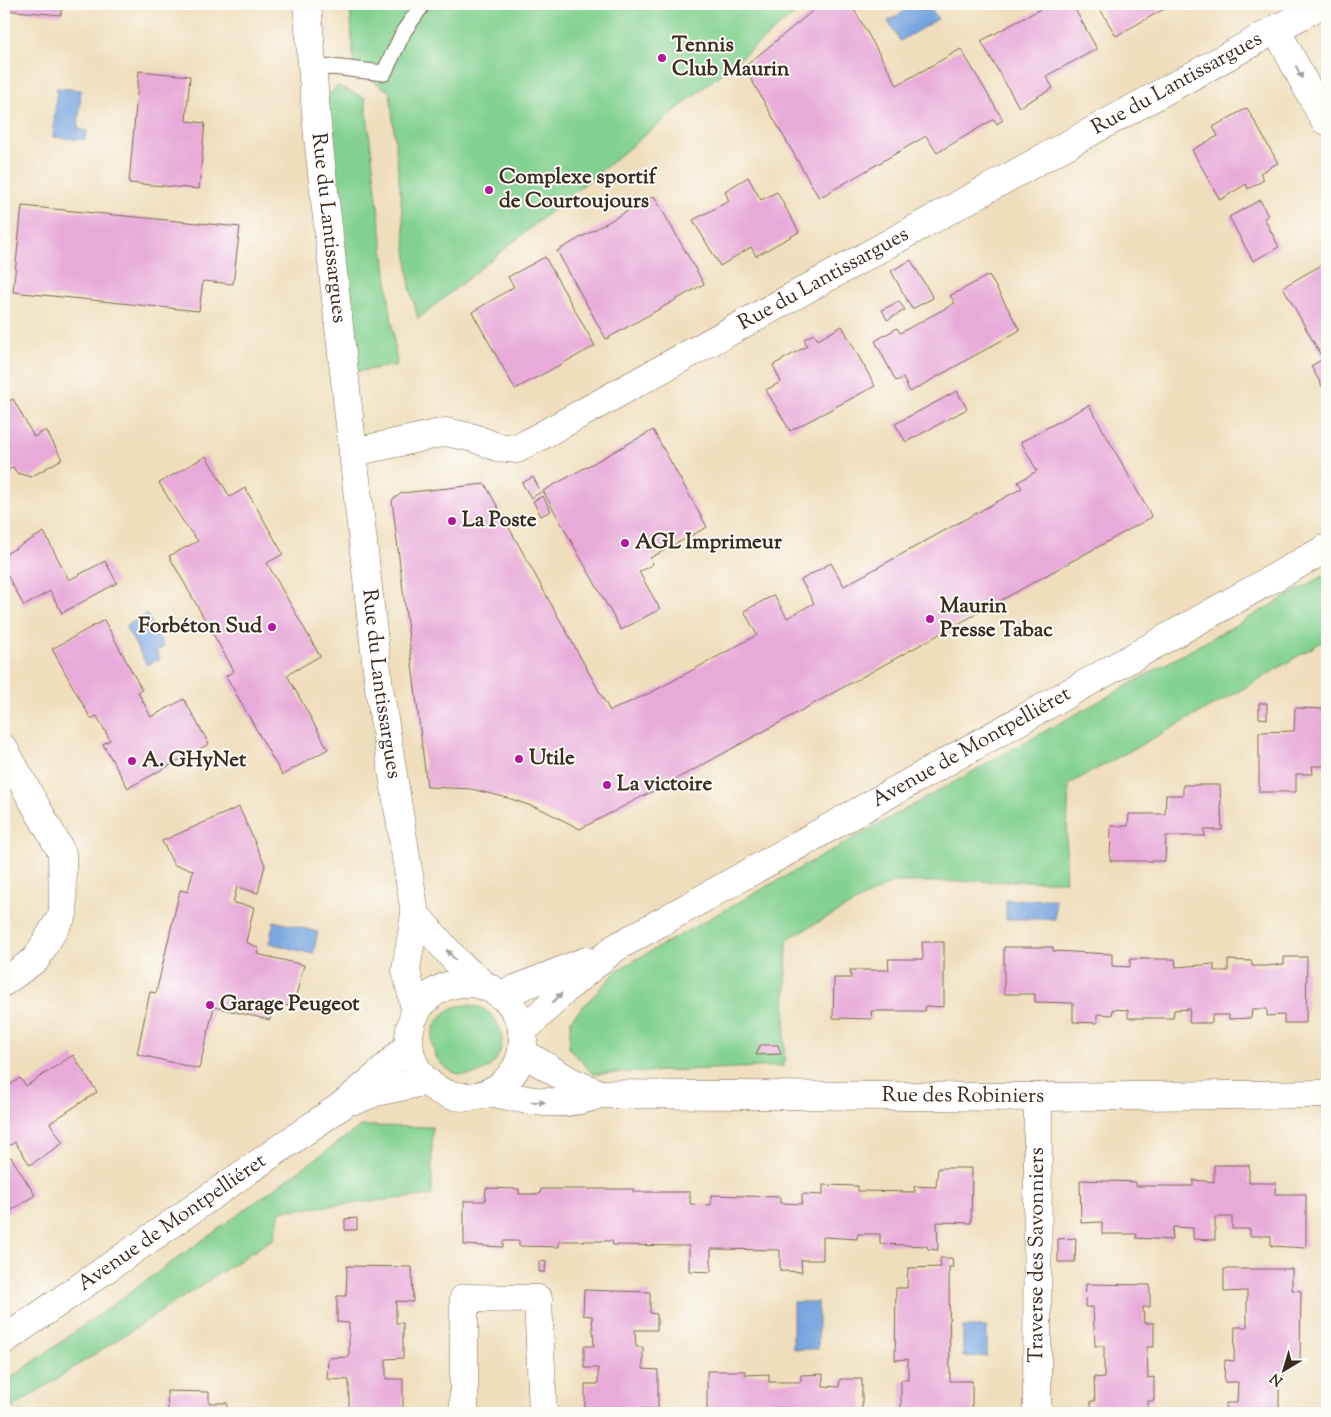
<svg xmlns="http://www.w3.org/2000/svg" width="1331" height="1417" viewBox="0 0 1331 1417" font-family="'Sorts Mill Goudy',serif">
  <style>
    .green { fill: #83d190; stroke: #5f7e57 }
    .water { fill: #77a5e0; stroke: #59687f }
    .building { fill: #e8aad9 }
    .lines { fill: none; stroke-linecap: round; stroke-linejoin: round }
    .service-casing { stroke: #7a6955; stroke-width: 17 }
    .minor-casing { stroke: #7a6955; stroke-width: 29 }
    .tertiary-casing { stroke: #7a6955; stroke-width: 29 }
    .service { stroke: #fff; stroke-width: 15 }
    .minor { stroke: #fff; stroke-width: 28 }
    .tertiary { stroke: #fff; stroke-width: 28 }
    .oneway { fill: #a79f9a }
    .poi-dot { fill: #b5179e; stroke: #fdfcf7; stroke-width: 2 }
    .labels { text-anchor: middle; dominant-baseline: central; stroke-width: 4; stroke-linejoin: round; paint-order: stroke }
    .poi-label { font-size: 21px; font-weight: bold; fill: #3b2a1e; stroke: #fdfcf7; text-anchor: start }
    .street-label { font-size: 21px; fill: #3b2a1e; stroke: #fdfcf7 }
  </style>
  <rect width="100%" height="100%" fill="#fdfcf7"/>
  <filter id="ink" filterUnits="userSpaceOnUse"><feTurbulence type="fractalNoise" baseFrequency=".02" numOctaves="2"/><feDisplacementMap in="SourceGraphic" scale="10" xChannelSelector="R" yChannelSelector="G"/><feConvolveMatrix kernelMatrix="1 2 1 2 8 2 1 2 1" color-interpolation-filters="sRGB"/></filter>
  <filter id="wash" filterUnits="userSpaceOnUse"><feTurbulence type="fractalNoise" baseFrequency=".0096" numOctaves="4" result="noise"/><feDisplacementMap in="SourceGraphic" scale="20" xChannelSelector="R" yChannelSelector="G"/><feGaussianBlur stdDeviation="1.12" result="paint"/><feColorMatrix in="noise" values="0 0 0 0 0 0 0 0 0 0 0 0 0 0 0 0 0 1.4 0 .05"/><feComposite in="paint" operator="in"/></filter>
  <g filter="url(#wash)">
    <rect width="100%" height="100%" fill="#efdebc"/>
    <!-- green -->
    <g class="green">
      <polygon points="350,4 807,4 418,319 410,288 390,92 354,69"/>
      <polygon points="338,86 365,98 397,365 355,372 325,98"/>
      <polygon points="1327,574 1327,639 1229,697 1069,784 1065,881 894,882 787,939 784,1066 593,1074 569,1048 571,1019 619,969"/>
      <circle cx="467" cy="1040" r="35"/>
      <polygon points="361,1126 432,1127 432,1195 280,1211 274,1238 4,1413 4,1383"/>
    </g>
    <!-- water -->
    <g class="water">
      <polygon points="916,4 929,4 938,19 900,41 888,21"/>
      <polygon points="57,88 81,90 78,129 87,131 85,140 53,137"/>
      <polygon points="147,614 164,647 156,651 160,659 147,665 125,626"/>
      <polygon points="1055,899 1055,919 1006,919 1006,900"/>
      <polygon points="274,921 318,932 313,954 269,943"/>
      <rect x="793" y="1302" width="25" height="47"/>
      <polygon points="963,1327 987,1327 987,1356 963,1357"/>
    </g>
    <g id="blocks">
      <!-- building -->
      <g class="building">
        <polygon points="4,4 62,4 61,15 4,10"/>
        <polygon points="821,4 851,4 897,85 961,49 1003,120 997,124 994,119 937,153 926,136 819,198 744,67"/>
        <polygon points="1050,4 1072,4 1097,49 1046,76 1053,88 1019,107 981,41"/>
        <polygon points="1097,4 1173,4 1116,36"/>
        <polygon points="139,71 190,76 186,121 205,123 199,189 129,183"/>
        <polygon points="1247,108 1278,163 1260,173 1264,180 1248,189 1246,184 1220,200 1192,150 1218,136 1213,127"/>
        <polygon points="748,177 761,200 777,192 799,232 756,256 751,247 720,266 693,220 729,201 725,191"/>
        <polygon points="654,196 704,284 606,339 557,251"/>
        <polygon points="1260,200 1268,216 1264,218 1279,247 1253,261 1229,217"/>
        <polygon points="22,206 240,227 233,284 203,281 199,311 13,292"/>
        <polygon points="545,257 595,346 515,389 472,312 514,287 508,277"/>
        <polygon points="911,260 933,298 912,309 891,271"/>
        <polygon points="1327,262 1327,395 1311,366 1323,359 1283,287"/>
        <polygon points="989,275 1020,330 910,392 903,378 896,381 875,341 897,328 900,333 955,303 950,296"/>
        <polygon points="899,301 905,310 887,320 882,310"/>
        <polygon points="842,326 875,386 790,431 766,390 781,382 773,365 807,346 804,339 814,334 818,340"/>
        <polygon points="957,391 967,409 906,442 895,424"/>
        <polygon points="13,399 34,437 46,430 62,459 31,477 17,473 13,467 4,472 4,404"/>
        <polygon points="1089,405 1152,517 697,768 580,829 543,810 508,798 471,789 427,787 392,500 402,493 485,484 610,711 654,691 757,635 744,611 774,595 787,618 814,603 801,580 831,563 844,586 1022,488 1018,482 1037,471 1021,442"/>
        <polygon points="653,430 707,527 650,558 653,564 639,572 660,609 621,630 543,491"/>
        <polygon points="206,456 230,497 245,488 257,508 283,554 267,563 320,656 287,675 328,749 282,775 226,676 234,671 169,556 198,541 186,526 159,483"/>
        <polygon points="533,477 541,492 531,498 522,483"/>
        <polygon points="543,496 551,511 541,516 533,501"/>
        <polygon points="44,532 69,580 105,561 117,583 62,613 50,591 24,606 4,569 4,555"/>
        <polygon points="104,620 142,690 138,692 151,717 184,699 209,744 128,788 103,744 110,740 97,716 91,719 52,649"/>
        <polygon points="1259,703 1267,703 1267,719 1259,718"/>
        <polygon points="1295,708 1327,709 1327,766 1312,766 1313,774 1296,774 1296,792 1259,792 1259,732 1294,731"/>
        <polygon points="1183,785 1220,785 1222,830 1204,830 1205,836 1166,836 1165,861 1110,861 1111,826 1128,826 1129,814 1165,814 1166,795 1183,795"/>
        <polygon points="239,807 265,865 258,893 237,887 233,903 254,907 246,942 259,948 257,954 304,965 293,1007 274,1002 270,1020 214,1007 199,1069 137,1054 150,992 156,993 180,890 188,892 193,870 174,865 162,841"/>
        <polygon points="922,942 944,942 944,1007 925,1006 925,1011 871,1011 872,1019 833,1018 834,978 851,978 850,970 889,970 888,959 923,959"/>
        <polygon points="1004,947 1053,947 1053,951 1112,954 1112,966 1130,967 1130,959 1175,959 1176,967 1214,964 1214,971 1228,971 1228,960 1252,961 1252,966 1267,966 1284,964 1284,957 1307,957 1306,1023 1284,1023 1284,1015 1267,1016 1267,1009 1252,1009 1251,1018 1229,1019 1229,1015 1212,1015 1212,1023 1189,1023 1190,1009 1174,1010 1173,1018 1128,1018 1128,1010 1113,1009 1112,1015 1097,1014 1097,1023 1073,1022 1073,1003 1035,1002 1035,994 1004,994"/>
        <polygon points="760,1045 778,1045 781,1054 756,1055"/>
        <polygon points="73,1055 97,1092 50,1123 63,1143 30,1165 15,1142 4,1149 4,1089 20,1078 26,1086"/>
        <polygon points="11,1157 35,1195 4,1215 4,1162"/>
        <polygon points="1214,1165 1249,1165 1249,1183 1276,1183 1275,1194 1306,1194 1306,1248 1271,1246 1271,1236 1250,1236 1250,1229 1232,1229 1232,1217 1215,1217 1215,1240 1193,1239 1193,1228 1173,1227 1172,1240 1136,1238 1137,1234 1102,1234 1102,1222 1081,1223 1080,1180 1136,1182 1136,1186 1193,1186 1193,1180 1214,1182"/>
        <polygon points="938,1168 972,1168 971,1223 937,1222 938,1250 928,1249 927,1246 880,1244 880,1234 858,1234 857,1239 823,1237 823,1260 801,1260 802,1272 780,1271 780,1250 711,1249 711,1272 689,1271 689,1246 613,1245 612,1241 559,1241 559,1247 519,1246 519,1241 503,1241 503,1247 464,1245 464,1201 485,1201 486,1188 519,1189 519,1194 540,1194 541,1189 634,1189 633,1192 690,1192 690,1204 711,1205 711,1195 780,1197 780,1203 802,1204 802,1194 823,1195 823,1185 858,1186 858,1191 915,1192 914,1186 936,1187"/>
        <polygon points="357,1218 357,1230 345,1230 345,1219"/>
        <polygon points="1076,1238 1075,1262 1058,1262 1058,1239"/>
        <polygon points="940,1258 952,1258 953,1267 949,1267 950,1381 972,1381 972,1413 901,1413 901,1380 908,1380 908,1359 895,1360 896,1288 907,1288 908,1268 941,1267"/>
        <polygon points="546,1261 545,1272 539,1272 539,1262"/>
        <polygon points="347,1266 412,1267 413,1302 396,1301 396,1323 403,1323 403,1358 386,1359 386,1379 403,1379 403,1413 349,1413 349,1380 327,1379 328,1358 349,1357 349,1323 337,1322 337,1296 346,1296"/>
        <polygon points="1224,1269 1292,1269 1292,1290 1301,1291 1300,1362 1284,1361 1283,1382 1279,1382 1279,1413 1225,1413 1226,1403 1237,1403 1238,1382 1224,1382 1225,1360 1234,1361 1235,1327 1247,1327 1247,1291 1224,1292"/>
        <polygon points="1086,1284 1150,1285 1150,1307 1143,1307 1144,1323 1154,1323 1154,1347 1147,1347 1148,1378 1154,1377 1154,1401 1148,1401 1148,1413 1091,1413 1091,1401 1095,1401 1094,1377 1104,1378 1104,1346 1095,1346 1093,1307 1085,1307"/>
        <polygon points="584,1290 650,1292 650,1313 657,1314 657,1330 635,1330 636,1347 643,1347 643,1369 658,1370 658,1409 585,1408 585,1384 598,1384 598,1368 584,1368 584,1346 594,1346 592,1316 583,1315"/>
        <polygon points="707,1371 746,1371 745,1375 769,1374 769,1382 801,1382 801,1375 823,1374 823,1386 839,1387 840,1379 862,1379 862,1413 707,1413"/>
        <polygon points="167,1391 209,1392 209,1403 227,1403 227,1411 236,1413 168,1413"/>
      </g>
    </g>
  </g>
  <g filter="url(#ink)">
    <use href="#blocks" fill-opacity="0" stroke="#7a6955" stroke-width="1"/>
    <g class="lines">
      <defs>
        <polyline id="service" points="312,69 332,67 384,73 404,31 423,4"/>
        <g id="minor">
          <path id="s1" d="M307,4L318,137L379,687L415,914L406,970L416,1013"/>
          <polyline points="1276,29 1324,120 1327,121"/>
          <path id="s2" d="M354,452L446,432L474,438L497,447L517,449L1322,4"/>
          <polyline points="4,749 62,853 63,914 36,959 4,982"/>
          <polyline points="415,914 458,963 487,987"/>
          <path id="s3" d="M615,948L1327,548"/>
          <polyline points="522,1052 570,1081 600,1094"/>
          <path id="s4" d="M490,1092C527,1101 564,1109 600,1094L1038,1097L1325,1094"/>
          <polyline points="464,1413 464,1298 538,1299 543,1413"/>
          <path id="s5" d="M1037,1413L1038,1097"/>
        </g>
        <g id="tertiary">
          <circle cx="466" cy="1040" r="57"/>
          <polyline points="500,995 586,961"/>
          <polyline points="522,1032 568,987 615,948"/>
          <polyline points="356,1100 376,1092 427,1081"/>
          <path id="s6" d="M4,1340L341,1106L377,1076L409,1045"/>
        </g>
      </defs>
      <!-- service casing -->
      <use href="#service" class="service-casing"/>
      <!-- minor casing -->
      <use href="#minor" class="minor-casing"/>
      <!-- tertiary casing -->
      <use href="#tertiary" class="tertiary-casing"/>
      <!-- service -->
      <use href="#service" class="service"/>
      <!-- minor -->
      <use href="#minor" class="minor"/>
      <!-- tertiary -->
      <use href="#tertiary" class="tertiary"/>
    </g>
    <!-- one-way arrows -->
    <defs><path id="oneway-solid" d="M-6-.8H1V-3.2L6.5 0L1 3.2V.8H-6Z" transform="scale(1.25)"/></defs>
    <g class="oneway">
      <use href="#oneway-solid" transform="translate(1299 72) rotate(62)"/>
      <use href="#oneway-solid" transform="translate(451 955) rotate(-132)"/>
      <use href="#oneway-solid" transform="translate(557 998) rotate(-45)"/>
      <use href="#oneway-solid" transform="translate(538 1102) rotate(1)"/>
    </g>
  </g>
  <!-- markers -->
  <g class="poi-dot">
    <circle cx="662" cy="58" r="5"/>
    <circle cx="489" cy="190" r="5"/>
    <circle cx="452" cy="521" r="5"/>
    <circle cx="625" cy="543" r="5"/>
    <circle cx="930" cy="619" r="5"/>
    <circle cx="272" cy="627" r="5"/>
    <circle cx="519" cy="759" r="5"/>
    <circle cx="132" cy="761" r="5"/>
    <circle cx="607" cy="785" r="5"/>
    <circle cx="210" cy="1005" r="5"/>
  </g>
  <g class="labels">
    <!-- poi labels -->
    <g class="poi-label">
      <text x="672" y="46">Tennis<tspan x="672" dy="24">Club Maurin</tspan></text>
      <text x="499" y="178">Complexe sportif<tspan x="499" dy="24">de Courtoujours</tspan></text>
      <text x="462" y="521">La Poste</text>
      <text x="635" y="543">AGL Imprimeur</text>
      <text x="940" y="607">Maurin<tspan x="940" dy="24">Presse Tabac</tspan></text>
      <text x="262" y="627" text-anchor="end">Forbéton Sud</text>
      <text x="529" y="759">Utile</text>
      <text x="142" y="761">A. GHyNet</text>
      <text x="617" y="785">La victoire</text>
      <text x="220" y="1005">Garage Peugeot</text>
    </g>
    <!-- street labels -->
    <g class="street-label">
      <text stroke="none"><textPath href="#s2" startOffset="922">Rue du Lantissargues</textPath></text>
      <text stroke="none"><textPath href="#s1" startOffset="225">Rue du Lantissargues</textPath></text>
      <text stroke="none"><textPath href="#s2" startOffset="518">Rue du Lantissargues</textPath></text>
      <text stroke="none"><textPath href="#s1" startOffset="684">Rue du Lantissargues</textPath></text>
      <text stroke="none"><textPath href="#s3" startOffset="409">Avenue de Montpelliéret</textPath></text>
      <text stroke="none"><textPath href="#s4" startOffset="475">Rue des Robiniers</textPath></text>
      <text stroke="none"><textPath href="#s6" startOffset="205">Avenue de Montpelliéret</textPath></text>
      <text stroke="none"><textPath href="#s5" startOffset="158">Traverse des Savonniers</textPath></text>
    </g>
  </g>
  <!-- margin -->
  <rect width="1331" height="1417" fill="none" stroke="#fdfcf7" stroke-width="20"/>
  <!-- north arrow -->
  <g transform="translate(1284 1370) rotate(218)" stroke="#fdfcf7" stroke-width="4" paint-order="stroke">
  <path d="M0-4L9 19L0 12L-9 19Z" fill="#3b2a1e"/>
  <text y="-8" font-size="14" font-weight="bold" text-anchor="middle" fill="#3b2a1e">N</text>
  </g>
</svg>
